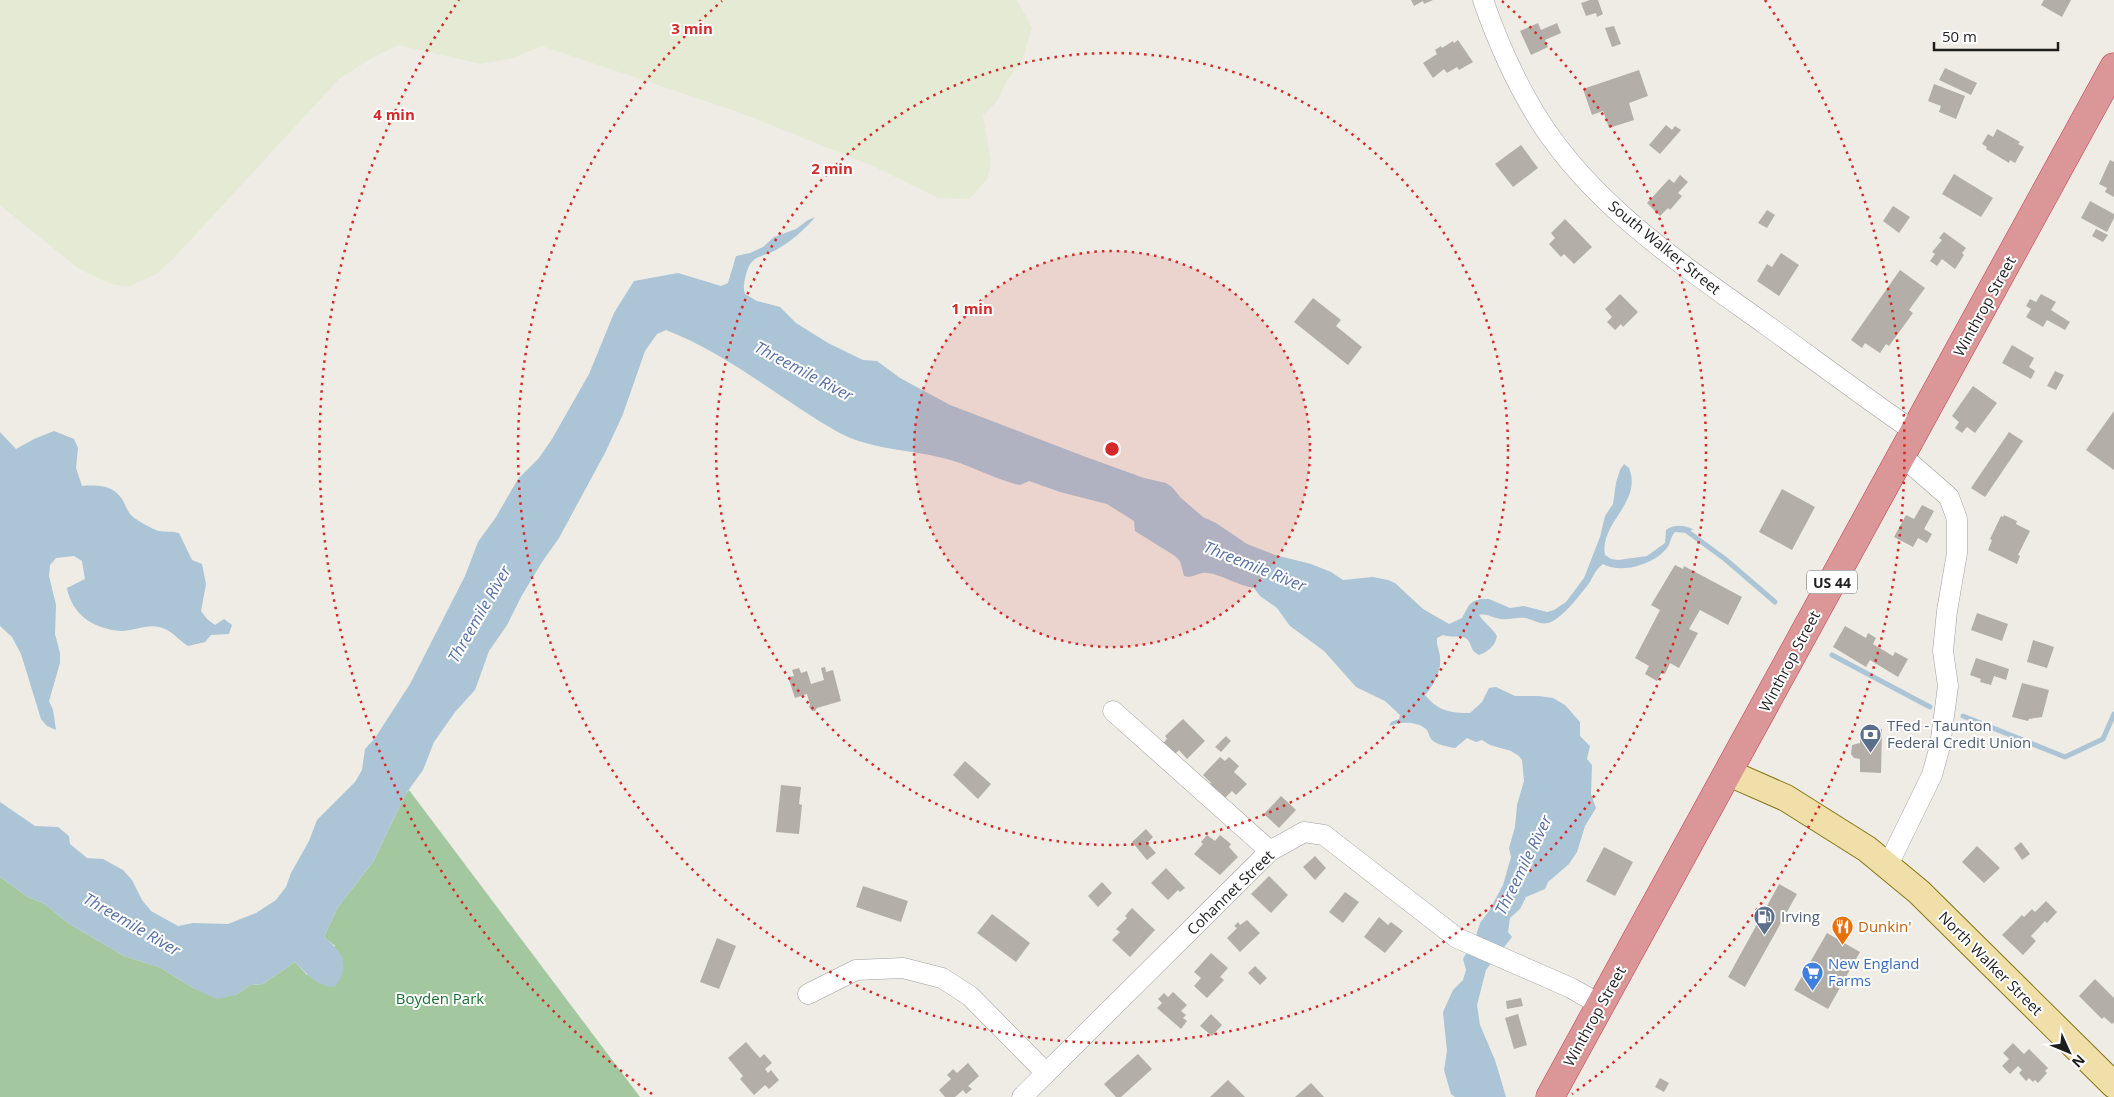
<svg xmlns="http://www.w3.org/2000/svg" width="2114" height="1097" viewBox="0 0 2114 1097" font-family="'Open Sans',sans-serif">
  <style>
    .farmland { fill: #e4ead3 }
    .forest { fill: #a3c89f }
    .water { fill: #abc4d6 }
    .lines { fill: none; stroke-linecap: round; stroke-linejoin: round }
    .stream { stroke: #abc4d6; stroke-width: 5 }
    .building { fill: #b3afa8 }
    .minor-casing { stroke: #9f9f9f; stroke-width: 21 }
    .major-casing { stroke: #857513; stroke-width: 28 }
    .highway-casing { stroke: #c43a4f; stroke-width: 29 }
    .minor { stroke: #fff; stroke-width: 20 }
    .major { stroke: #f0dfa8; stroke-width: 26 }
    .highway { stroke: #db9797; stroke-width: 28 }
    .ring { fill: none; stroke: #d62828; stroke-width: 2.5; stroke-dasharray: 2.5 5 }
    .labels { text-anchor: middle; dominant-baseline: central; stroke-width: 4; stroke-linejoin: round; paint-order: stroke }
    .shield { fill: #fff; stroke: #626262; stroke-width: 1 }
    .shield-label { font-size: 14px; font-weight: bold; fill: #1e1e1e }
    .street-label { font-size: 15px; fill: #1e1e1e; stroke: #fff }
    .service-label { font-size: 15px; fill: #4e5e75; stroke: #fff; text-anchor: start }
    .food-label { font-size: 15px; fill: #c56008; stroke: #fff; text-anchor: start }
    .shop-label { font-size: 15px; fill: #366cbe; stroke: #fff; text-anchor: start }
    .park-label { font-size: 15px; fill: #196f31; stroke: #fff }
    .water-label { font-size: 16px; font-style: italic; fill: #566ea1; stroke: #fff }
    .centre { fill: #d62828; stroke: #fff; stroke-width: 2.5 }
    .ring-label { font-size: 15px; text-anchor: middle; font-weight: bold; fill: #d62828; stroke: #fff; stroke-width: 4; stroke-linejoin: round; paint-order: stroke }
  </style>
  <rect width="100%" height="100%" fill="#eeece5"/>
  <!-- farmland -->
  <polygon class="farmland" points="0,0 1017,0 1032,28 1022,60 1006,82 998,100 983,115 991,164 986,181 969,199 938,198 875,167 741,113 542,46 513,58 481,64 398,45 370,59 339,79 171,261 155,275 129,286 116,285 99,279 78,268 0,205"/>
  <!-- forest -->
  <polygon class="forest" points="409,790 640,1097 0,1097 0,877 28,897 45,904 68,923 124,956 159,967 195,989 236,995 250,985 263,984 295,962 307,975 335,946 324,937 338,907 373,862 405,795"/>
  <!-- water -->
  <g class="water">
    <path d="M815,217C806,229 790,242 776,250C757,259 750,255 745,279C744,285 743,287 745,294L757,301L780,307L796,323L828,343L863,360L877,361L900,378L950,405L1086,457L1144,478L1166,483L1172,487L1181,498L1203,517L1216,523L1247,544L1275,555L1311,564L1331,572L1343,580L1373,577L1388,580L1395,583L1423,609L1449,624L1462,618L1469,605L1474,601L1481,599H1489L1510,608L1524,606L1547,612L1554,610L1566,602L1584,578L1600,537L1605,516L1613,504L1616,483L1620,470L1624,464L1629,468C1643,502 1599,523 1605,555L1611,559L1618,560L1647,556L1665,543L1666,530C1674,524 1683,525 1693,529L1688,533L1675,532C1670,537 1671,544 1666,549C1653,565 1621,574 1603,564C1594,570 1593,579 1587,586C1579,596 1561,620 1548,623C1540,625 1532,619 1525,618C1517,617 1509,620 1501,619C1493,618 1487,613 1479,615C1483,621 1492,628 1497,636C1495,646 1489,651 1479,655C1469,650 1473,645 1467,639C1463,635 1449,638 1443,635L1437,638C1436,646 1440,651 1440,658C1442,670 1433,687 1425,695C1438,711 1450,713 1470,713L1482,702L1489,688L1496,687L1515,696H1538L1553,698L1565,705L1580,722V736L1590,746L1587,759L1592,765L1591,794L1596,808L1585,826L1577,852L1569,864L1548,882L1545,889L1526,897L1520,909L1510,918L1508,932L1512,937L1486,970L1477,1005L1480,1025L1495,1060L1506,1097H1455L1451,1094L1444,1070L1447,1051L1443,1012L1453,990L1463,980L1466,970L1463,959L1476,936L1480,923L1489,911L1503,885L1511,857L1509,848L1515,827L1517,805L1524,781L1522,760L1519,756L1511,751L1490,745L1482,740L1476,742L1467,738L1455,748C1449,747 1437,745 1432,740C1429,737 1429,733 1427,730C1417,720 1400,722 1389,726L1391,722L1399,719L1400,715L1385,701L1356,687L1324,651L1290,626L1277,608L1260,596L1254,588C1237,585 1222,575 1208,573C1199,571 1193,579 1184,576L1180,561L1175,556L1135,531L1134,521L1107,504L1060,492L1029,481L1020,485L1015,484C990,477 968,464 943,458C908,449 869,450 836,431C779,398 728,354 666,330L657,334L645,351L623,414L606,451L559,538L542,562L521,597L507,625L489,651L475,690L455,712L434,742L423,770L405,795L373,862L338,907L324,937C343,953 351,964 335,987C318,987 307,974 295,962L263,984L250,985L236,995L217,999L195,989L159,967L124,956L68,923L45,904L28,897L0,877V802L35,826L58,827L69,836L70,844L87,858L103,859L123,870L132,880L142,900L151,911L178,926L193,923L228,924L256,913L276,900L286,887L291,873L309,841L317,820L355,782L362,770L365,749L375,738L410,684L465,576L478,542L496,517L518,479L539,458L552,439L589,374L614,313L634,281L678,273L721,286L728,283L736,256L750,253L763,247L774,237L796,229L808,220Z"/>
    <path d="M54,431L74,439L78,448L76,468L82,486C97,485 113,485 122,499C125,504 127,511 132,516C134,519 156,531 159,531C166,532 172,531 179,533L192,560L202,564L206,584L201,611L207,619L215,625L224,619L232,625L229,634L211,635L205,642L188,646C178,640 171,629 159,627C147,624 133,631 121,631C94,629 72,615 67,588L85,579L82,561L74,556L56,558L50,565L49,576L56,605L55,634L60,653V663L49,701L53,710L56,730L47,726L41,719L21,654L12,637L0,626V432L16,449L34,439Z"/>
  </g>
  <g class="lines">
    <!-- stream -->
    <g class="stream">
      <polyline points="1684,529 1725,559 1775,602"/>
      <polyline points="1832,655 1930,707"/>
      <polyline points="1963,716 2065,757 2103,739 2114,714"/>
    </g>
  </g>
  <!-- building -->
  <g class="building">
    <polygon points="1411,0 1433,0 1424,4 1423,1 1414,6"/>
    <polygon points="1590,0 1598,0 1603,14 1597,17 1596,13 1586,16 1581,3"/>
    <polygon points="2044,0 2071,0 2062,17 2041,5"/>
    <polygon points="1538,23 1541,30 1557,23 1561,33 1545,40 1548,47 1531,55 1520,31"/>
    <polygon points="1614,26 1621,44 1612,47 1605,28"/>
    <polygon points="1458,40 1473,62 1459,70 1457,67 1447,73 1444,69 1433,78 1423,63 1437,54 1435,50 1441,46 1442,48 1453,41 1454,43"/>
    <polygon points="1945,68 1977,83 1971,95 1939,80"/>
    <polygon points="1639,70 1648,96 1629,103 1634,120 1609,128 1603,111 1592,115 1583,89"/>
    <polygon points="1934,84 1965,96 1956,119 1939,112 1941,106 1928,101"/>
    <polygon points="1666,125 1672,130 1675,126 1681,130 1660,154 1649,145"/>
    <polygon points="1997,129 2020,142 2018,144 2024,147 2015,163 2010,160 2009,163 1986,149 1987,147 1982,144 1988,134 1993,137"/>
    <polygon points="1521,145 1538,168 1513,187 1495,164"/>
    <polygon points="2110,160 2114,162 2114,197 2105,192 2107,188 2099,184"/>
    <polygon points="1954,174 1993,198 1981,217 1942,194"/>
    <polygon points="1680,175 1688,182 1678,193 1682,196 1670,210 1668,208 1660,216 1647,203 1669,179 1674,183"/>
    <polygon points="2090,201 2114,214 2114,218 2107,232 2081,218"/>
    <polygon points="1893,206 1910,217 1899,233 1883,221"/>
    <polygon points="1767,210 1775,215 1767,228 1758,223"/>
    <polygon points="1565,219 1592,247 1574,264 1564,254 1561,257 1549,244 1555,238 1551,233"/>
    <polygon points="2096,229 2108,235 2103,242 2092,236"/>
    <polygon points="1944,232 1966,248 1962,253 1964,255 1955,269 1942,259 1937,266 1930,261 1935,254 1932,252 1942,240 1939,238"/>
    <polygon points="1781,253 1799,265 1779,296 1757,281 1767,264 1772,267"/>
    <polygon points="1900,270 1925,288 1909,310 1913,313 1889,346 1886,344 1880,353 1865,343 1862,348 1851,340"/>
    <polygon points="1620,294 1638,312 1623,327 1621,324 1615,330 1607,322 1612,317 1605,309"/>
    <polygon points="2041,294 2056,302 2051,310 2070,322 2065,330 2047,320 2043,327 2026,317 2031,309 2026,306 2030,299 2036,302"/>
    <polygon points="1313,298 1341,320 1336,326 1362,347 1348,365 1294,322"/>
    <polygon points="2012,345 2034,358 2029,367 2035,371 2031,379 2002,363"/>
    <polygon points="2055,371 2064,375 2056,390 2047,386"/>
    <polygon points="1973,386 1997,403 1975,433 1967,427 1962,433 1955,428 1959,422 1952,416"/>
    <polygon points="2114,411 2114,470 2086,450"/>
    <polygon points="2009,432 2023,441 1985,497 1971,488"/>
    <polygon points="1782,489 1815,507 1792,550 1759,532"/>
    <polygon points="1922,505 1934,511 1924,529 1932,534 1927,543 1918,538 1913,547 1894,537 1906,515 1914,519"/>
    <polygon points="2004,515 2017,521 2016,524 2030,531 2018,555 2020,556 2017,564 1988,550 1992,540 1990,539 2001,516 2003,517"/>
    <polygon points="1675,565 1683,569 1684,566 1742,597 1728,625 1700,610 1689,629 1698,633 1679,668 1670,663 1665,674 1662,672 1657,681 1645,674 1649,666 1635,658 1660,610 1651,605"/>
    <polygon points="1977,613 2008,624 2002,641 1971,630"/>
    <polygon points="1845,626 1866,638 1868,633 1876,638 1873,644 1893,656 1895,652 1908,659 1898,677 1870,660 1866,667 1833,647"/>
    <polygon points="2033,640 2054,647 2047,668 2027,662"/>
    <polygon points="1976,658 2009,669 2006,680 1994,676 1991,685 1980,682 1981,679 1970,675"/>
    <polygon points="825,667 826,672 833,670 841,701 817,708 815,711 812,711 809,707 810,705 807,694 795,698 788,677 794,676 792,670 799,668 801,673 807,671 811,684 824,680 821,668"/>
    <polygon points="2022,683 2049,690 2042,717 2029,719 2028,721 2012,717"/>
    <polygon points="1183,719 1205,741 1187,759 1179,750 1173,756 1162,744 1167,739 1165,736"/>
    <polygon points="1860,729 1882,729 1881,773 1860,772 1860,759 1854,758 1851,754 1852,745 1860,743"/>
    <polygon points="1226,736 1231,741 1221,752 1215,747"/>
    <polygon points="1220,757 1225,761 1229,757 1239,766 1234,772 1247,784 1236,795 1232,791 1225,798 1216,790 1212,794 1206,788 1211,783 1203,775"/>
    <polygon points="965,761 991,784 978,799 953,775"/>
    <polygon points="781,785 801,787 799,804 802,805 799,834 776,832"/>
    <polygon points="1281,796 1296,810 1279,828 1264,814"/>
    <polygon points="1146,829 1153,837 1147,843 1156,853 1147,860 1132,842"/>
    <polygon points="1207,835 1215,841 1220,835 1231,844 1229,847 1238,857 1220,875 1194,854 1203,844 1201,842"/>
    <polygon points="2021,842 2030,854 2022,860 2014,848"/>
    <polygon points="1977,846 2000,868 1984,883 1962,862"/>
    <polygon points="1604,847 1633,862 1615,896 1586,881"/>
    <polygon points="1315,856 1326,868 1315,880 1303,867"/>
    <polygon points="1166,868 1185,888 1180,892 1178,890 1168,900 1151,883"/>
    <polygon points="1269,876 1288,895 1271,913 1251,894"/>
    <polygon points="1102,882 1112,893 1098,907 1088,896"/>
    <polygon points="1779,884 1797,894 1745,987 1728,977"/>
    <polygon points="863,886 908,901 901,922 856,907"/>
    <polygon points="1345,892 1359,902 1343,923 1329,912"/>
    <polygon points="2046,901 2057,912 2047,923 2045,921 2031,936 2036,941 2023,955 2002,935 2022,915 2024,917 2032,909 2035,912"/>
    <polygon points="1132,908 1155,930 1130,957 1112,940 1120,932 1116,929 1127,918 1125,916"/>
    <polygon points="992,914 1030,943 1016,962 977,933"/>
    <polygon points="1379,917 1388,925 1391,922 1403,931 1385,953 1364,937"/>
    <polygon points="1247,920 1260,933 1240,952 1227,938 1237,928 1234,926 1238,922 1240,925"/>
    <polygon points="1827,933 1860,952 1828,1009 1794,990"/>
    <polygon points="717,938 736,946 719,989 700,982"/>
    <polygon points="1211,953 1228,968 1220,977 1224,980 1207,998 1194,986 1201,978 1194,972"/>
    <polygon points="1255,966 1267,978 1260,985 1248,973"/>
    <polygon points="2095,979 2114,998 2114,1022 2112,1024 2104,1017 2102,1019 2079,996"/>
    <polygon points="1173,992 1187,1005 1181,1011 1186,1015 1183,1018 1187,1021 1181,1029 1157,1008 1162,1003 1158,999 1164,993 1168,997"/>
    <polygon points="1521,998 1523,1006 1507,1009 1506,1001"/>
    <polygon points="1211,1014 1222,1025 1212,1036 1200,1026"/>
    <polygon points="1518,1014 1527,1045 1514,1049 1505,1018"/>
    <polygon points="746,1042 760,1058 764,1054 772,1063 765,1069 768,1073 771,1070 779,1080 769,1089 765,1085 754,1095 740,1079 743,1076 728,1058"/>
    <polygon points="2013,1043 2024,1054 2029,1049 2048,1068 2045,1071 2047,1073 2038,1083 2035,1080 2033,1082 2029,1078 2026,1081 2019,1073 2022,1070 2018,1066 2010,1074 2002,1066 2009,1059 2003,1053"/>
    <polygon points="1138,1054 1152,1069 1121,1097 1116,1097 1104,1084"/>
    <polygon points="968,1063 979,1076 968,1086 972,1089 966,1094 963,1090 955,1097 945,1097 939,1090 951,1079 947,1075 953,1069 957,1073"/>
    <polygon points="1660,1078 1669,1083 1664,1092 1655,1087"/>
    <polygon points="1228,1080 1245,1097 1210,1097"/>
    <polygon points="1311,1083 1324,1097 1295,1097"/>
  </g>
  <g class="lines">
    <defs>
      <g id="minor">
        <path d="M1483,0C1498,43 1516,84 1541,123C1596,208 1684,266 1765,324C1815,360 1864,397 1915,432"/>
        <polyline points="1113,711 1270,851"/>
        <polyline points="1888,865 1932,775 1940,746 1948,686 1943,651 1947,611 1957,553 1957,519 1949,497 1902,456"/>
        <polyline points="808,994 856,970 903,968 942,978 970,996 1046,1073"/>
        <polyline points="1022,1097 1270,851 1304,832 1324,835 1457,938 1571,988 1601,1005"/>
      </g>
      <polyline id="major" points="1729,773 1786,798 1867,849 1919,892 2114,1085"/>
      <polyline id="highway" points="1550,1097 2114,67"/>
    </defs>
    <!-- minor casing -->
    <use href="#minor" class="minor-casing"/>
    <!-- major casing -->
    <use href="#major" class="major-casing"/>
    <!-- highway casing -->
    <use href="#highway" class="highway-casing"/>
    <!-- minor -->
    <use href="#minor" class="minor"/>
    <!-- major -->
    <use href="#major" class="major"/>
    <!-- highway -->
    <use href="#highway" class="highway"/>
  </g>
  <!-- distance rings -->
  <circle cx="1112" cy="449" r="198" fill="#d62828" fill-opacity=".12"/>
  <g class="ring">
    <circle cx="1112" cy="449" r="198"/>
    <circle cx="1112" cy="449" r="396"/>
    <path d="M1502 1A594 594 0 1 1 722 1"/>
    <path d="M652 1094A792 792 0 0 1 459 0M1765 0A792 792 0 0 1 1572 1094"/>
  </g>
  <!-- icons -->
  <defs>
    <symbol id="bank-pin" viewBox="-11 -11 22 30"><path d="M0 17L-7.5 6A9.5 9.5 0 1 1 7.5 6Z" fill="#5c6f8a" stroke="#fff"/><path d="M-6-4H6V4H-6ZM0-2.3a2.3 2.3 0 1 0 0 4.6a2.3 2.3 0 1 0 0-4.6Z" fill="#fff"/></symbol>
    <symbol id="fuel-pin" viewBox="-11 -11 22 30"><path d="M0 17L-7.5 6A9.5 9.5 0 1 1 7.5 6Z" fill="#5c6f8a" stroke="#fff"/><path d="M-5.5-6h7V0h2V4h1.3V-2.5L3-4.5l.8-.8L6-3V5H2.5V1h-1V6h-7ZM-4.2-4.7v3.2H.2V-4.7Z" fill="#fff"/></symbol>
    <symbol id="restaurant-pin" viewBox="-11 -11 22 30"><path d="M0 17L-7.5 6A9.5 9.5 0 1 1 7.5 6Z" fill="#e8710a" stroke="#fff"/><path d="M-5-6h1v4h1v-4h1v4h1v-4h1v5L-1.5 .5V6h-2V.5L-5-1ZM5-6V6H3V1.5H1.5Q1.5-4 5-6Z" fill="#fff"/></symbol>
    <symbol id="supermarket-pin" viewBox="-11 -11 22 30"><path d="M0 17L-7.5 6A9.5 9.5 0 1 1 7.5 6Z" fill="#3f7fe0" stroke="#fff"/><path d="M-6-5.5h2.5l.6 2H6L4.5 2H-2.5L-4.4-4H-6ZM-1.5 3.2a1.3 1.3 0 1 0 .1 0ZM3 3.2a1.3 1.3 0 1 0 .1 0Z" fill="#fff"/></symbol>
  </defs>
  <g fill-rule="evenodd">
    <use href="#bank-pin" x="1858" y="722" width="25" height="34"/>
    <use href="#fuel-pin" x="1752" y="904" width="25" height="34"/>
    <use href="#restaurant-pin" x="1830" y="914" width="25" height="34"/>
    <use href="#supermarket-pin" x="1800" y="960" width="25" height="34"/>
  </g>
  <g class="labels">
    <!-- shield labels -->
    <rect class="shield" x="1807" y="570.5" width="50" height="23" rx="4"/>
    <g class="shield-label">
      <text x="1832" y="582">US 44</text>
    </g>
    <!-- street labels -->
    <g class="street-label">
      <text transform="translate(1665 247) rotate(39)">South Walker Street</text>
      <text transform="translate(1984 306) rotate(-61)">Winthrop Street</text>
      <text transform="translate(1789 661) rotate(-62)">Winthrop Street</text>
      <text transform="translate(1230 892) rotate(-44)">Cohannet Street</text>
      <text transform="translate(1991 963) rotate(45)">North Walker Street</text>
      <text transform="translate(1594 1016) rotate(-61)">Winthrop Street</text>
    </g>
    <!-- service labels -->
    <g class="service-label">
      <text x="1887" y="725">TFed - Taunton<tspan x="1887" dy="17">Federal Credit Union</tspan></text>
      <text x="1781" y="916">Irving</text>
    </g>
    <!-- food labels -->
    <g class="food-label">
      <text x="1858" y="926">Dunkin'</text>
    </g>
    <!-- shop labels -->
    <g class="shop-label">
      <text x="1828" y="963">New England<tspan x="1828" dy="17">Farms</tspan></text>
    </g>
    <!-- park labels -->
    <g class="park-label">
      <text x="440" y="998">Boyden Park</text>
    </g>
    <!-- water labels -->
    <g class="water-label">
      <text transform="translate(804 371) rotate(28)">Threemile River</text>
      <text transform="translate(1255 566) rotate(22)">Threemile River</text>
      <text transform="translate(479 614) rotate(-60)">Threemile River</text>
      <text transform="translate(1523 865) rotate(-64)">Threemile River</text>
      <text transform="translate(132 924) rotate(30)">Threemile River</text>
    </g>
  </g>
  <circle cx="1112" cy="449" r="8" class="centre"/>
  <g class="ring-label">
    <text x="692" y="34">3 min</text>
    <text x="394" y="120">4 min</text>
    <text x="832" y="174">2 min</text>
    <text x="972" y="314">1 min</text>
  </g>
  <!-- north arrow -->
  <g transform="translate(2069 1052) rotate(134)" stroke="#ffffff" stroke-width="4" paint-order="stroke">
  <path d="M0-4L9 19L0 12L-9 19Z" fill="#1e1e1e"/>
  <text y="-8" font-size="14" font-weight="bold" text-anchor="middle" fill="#1e1e1e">N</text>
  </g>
  <!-- scale -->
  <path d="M1934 42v8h124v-8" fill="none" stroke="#1e1e1e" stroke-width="2.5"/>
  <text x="1942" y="42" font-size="15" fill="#1e1e1e" stroke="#ffffff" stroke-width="4" paint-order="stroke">50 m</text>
</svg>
